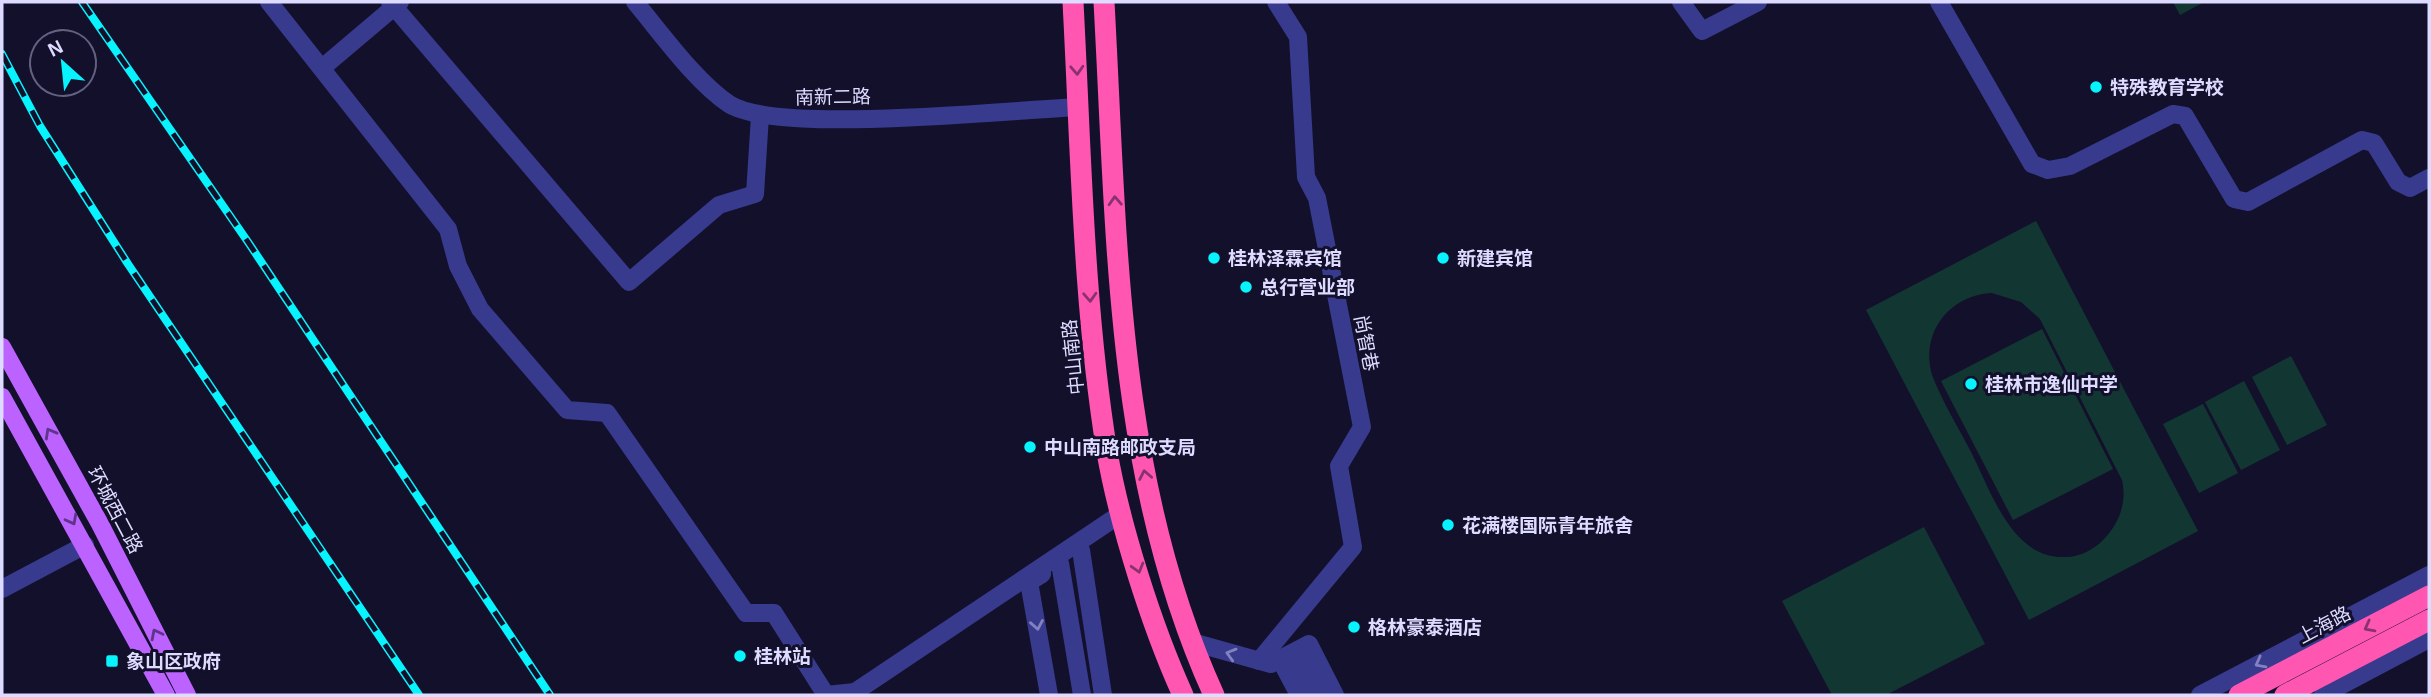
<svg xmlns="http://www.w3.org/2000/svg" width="2431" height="697" viewBox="0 0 2431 697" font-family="Helvetica,'Noto Sans SC',sans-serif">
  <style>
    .green { fill: #123733; fill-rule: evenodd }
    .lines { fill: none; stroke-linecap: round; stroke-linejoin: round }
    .minor { stroke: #383a8e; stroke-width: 18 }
    .major { stroke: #bb62ff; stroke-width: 18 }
    .highway { stroke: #ff56b1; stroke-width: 21 }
    .rail-casing { stroke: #07f4ff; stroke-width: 8 }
    .rail { stroke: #13102c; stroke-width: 5; stroke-dasharray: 16; stroke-linecap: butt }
    .oneway { stroke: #89336e }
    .oneway2 { stroke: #5f358b }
    .oneway3 { stroke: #8282c1 }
    .poi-dot { fill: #07f4ff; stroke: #13102c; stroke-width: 2.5 }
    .labels { text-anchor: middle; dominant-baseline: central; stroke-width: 6; stroke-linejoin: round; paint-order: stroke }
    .poi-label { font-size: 19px; font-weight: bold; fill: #dddbff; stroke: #13102c; text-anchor: start }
    .street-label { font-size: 19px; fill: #dddbff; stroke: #13102c }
  </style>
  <rect width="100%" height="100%" fill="#13102c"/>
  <!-- green -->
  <g class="green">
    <polygon points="2173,2 2204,2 2180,15"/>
    <path d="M2036,221L2198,531L2029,620L1866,310ZM1992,293L2021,302L2040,319L2122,480C2127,502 2120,522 2104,539C2095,549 2080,557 2066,557C2012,560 1991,491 1971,452C1958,427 1942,401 1932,375C1920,333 1949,295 1992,293Z"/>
    <polygon points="2042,329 2113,469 2013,520 1941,381"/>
    <polygon points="2291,356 2327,425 2287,445 2252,377"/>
    <polygon points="2244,381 2280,450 2241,470 2205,402"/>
    <polygon points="2203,404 2238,473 2199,493 2163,424"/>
    <polygon points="1924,527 1985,644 1886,695 1832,695 1782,601"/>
  </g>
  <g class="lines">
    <!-- minor -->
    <g class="minor">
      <polyline points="269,2 448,229 458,266 480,309 567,410 607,413 746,613 774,613 826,695 855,692 1122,513"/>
      <polyline points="390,2 629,282 719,205 755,194 760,116"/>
      <path d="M635,2C661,33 695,81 729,104C777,135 1011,110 1079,107"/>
      <polyline points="1681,2 1702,31 1758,2"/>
      <polyline points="1939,2 2032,164 2048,170 2070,166 2173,114 2185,116 2234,199 2248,202 2362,140 2374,143 2398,182 2410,188 2429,178"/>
      <polyline points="322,68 400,2"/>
      <polyline points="1081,550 1103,695"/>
      <polyline points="1060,563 1082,695"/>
      <polyline points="1042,574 1029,582 1049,695"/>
      <polyline points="2,589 85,545"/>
      <polyline points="1192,642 1271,664 1309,644 1335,695"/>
      <polyline points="1295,652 1317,695"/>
      <polyline points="1280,659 1299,695"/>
      <polyline points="1259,661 1353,547 1339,466 1362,427 1317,198 1306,177 1298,37 1276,2"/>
      <polyline points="2200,695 2429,575"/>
      <polyline points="2323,695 2429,639"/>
    </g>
    <!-- major -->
    <g class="major">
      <polyline points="2,347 100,524 187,695"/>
      <polyline points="2,397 166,695"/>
    </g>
    <!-- highway -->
    <g class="highway">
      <path d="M1073,2C1081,151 1083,304 1107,452C1120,526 1152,627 1183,695"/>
      <path d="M1104,2C1117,235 1115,479 1214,695"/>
      <polyline points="2239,695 2429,596"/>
      <polyline points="2285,695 2429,620"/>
    </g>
    <defs>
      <g id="rail">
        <polyline points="82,2 248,242 550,695"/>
        <polyline points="2,54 40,126 128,264 419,695"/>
      </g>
    </defs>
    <!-- rail casing -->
    <use href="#rail" class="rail-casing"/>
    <!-- rail -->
    <use href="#rail" class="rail"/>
  </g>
  <!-- one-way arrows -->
  <defs><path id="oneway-chevron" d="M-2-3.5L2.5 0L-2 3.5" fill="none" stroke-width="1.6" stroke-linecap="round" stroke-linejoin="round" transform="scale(1.75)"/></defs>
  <g class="oneway">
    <use href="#oneway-chevron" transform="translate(1077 70) rotate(87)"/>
    <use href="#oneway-chevron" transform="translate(1115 201) rotate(-93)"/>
    <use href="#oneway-chevron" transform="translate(1090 297) rotate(87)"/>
    <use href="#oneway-chevron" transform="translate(1145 475) rotate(-101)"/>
    <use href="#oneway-chevron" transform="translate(1138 568) rotate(74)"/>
    <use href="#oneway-chevron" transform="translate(2369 627) rotate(152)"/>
  </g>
  <g class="oneway2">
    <use href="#oneway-chevron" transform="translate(50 433) rotate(-119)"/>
    <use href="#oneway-chevron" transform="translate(72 520) rotate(62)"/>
    <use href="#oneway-chevron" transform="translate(156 634) rotate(-117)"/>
  </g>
  <g class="oneway3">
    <use href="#oneway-chevron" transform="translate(1037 625) rotate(80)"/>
    <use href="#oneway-chevron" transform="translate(1231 654) rotate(-164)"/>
    <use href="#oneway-chevron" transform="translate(2260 663) rotate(152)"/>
  </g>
  <!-- markers -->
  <g class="poi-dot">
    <circle cx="2096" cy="87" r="7"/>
    <circle cx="1214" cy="258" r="7"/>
    <circle cx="1443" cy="258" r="7"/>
    <circle cx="1246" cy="287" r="7"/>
    <circle cx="1971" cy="384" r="7"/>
    <circle cx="1030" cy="447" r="7"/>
    <circle cx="1448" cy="525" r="7"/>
    <circle cx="1354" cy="627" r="7"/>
    <circle cx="740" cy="656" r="7"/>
    <rect x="105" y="654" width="14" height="14" rx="3.5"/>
  </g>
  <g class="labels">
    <!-- poi labels -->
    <g class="poi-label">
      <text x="2110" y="87">特殊教育学校</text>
      <text x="1228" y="258">桂林泽霖宾馆</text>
      <text x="1457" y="258">新建宾馆</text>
      <text x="1260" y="287">总行营业部</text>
      <text x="1985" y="384">桂林市逸仙中学</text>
      <text x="1044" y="447">中山南路邮政支局</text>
      <text x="1462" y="525">花满楼国际青年旅舍</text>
      <text x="1368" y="627">格林豪泰酒店</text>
      <text x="754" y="656">桂林站</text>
      <text x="126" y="661">象山区政府</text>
    </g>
    <!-- street labels -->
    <g class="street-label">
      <text transform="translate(833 97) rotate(-1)">南新二路</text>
      <text transform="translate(1366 343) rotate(79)">尚智巷</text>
      <text transform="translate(1073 357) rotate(-96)">中山南路</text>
      <text transform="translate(115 510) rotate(62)">环城西二路</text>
      <text transform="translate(2324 625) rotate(-28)">上海路</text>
    </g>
  </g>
  <!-- border -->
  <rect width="2431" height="697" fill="none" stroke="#dddbff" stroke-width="7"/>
  <!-- north arrow -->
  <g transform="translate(63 63) rotate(333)"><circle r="33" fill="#13102c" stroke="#646180" stroke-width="2"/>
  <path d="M0-5L12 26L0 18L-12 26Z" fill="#07f4ff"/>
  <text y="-10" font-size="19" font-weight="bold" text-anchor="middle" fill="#dddbff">N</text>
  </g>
</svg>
